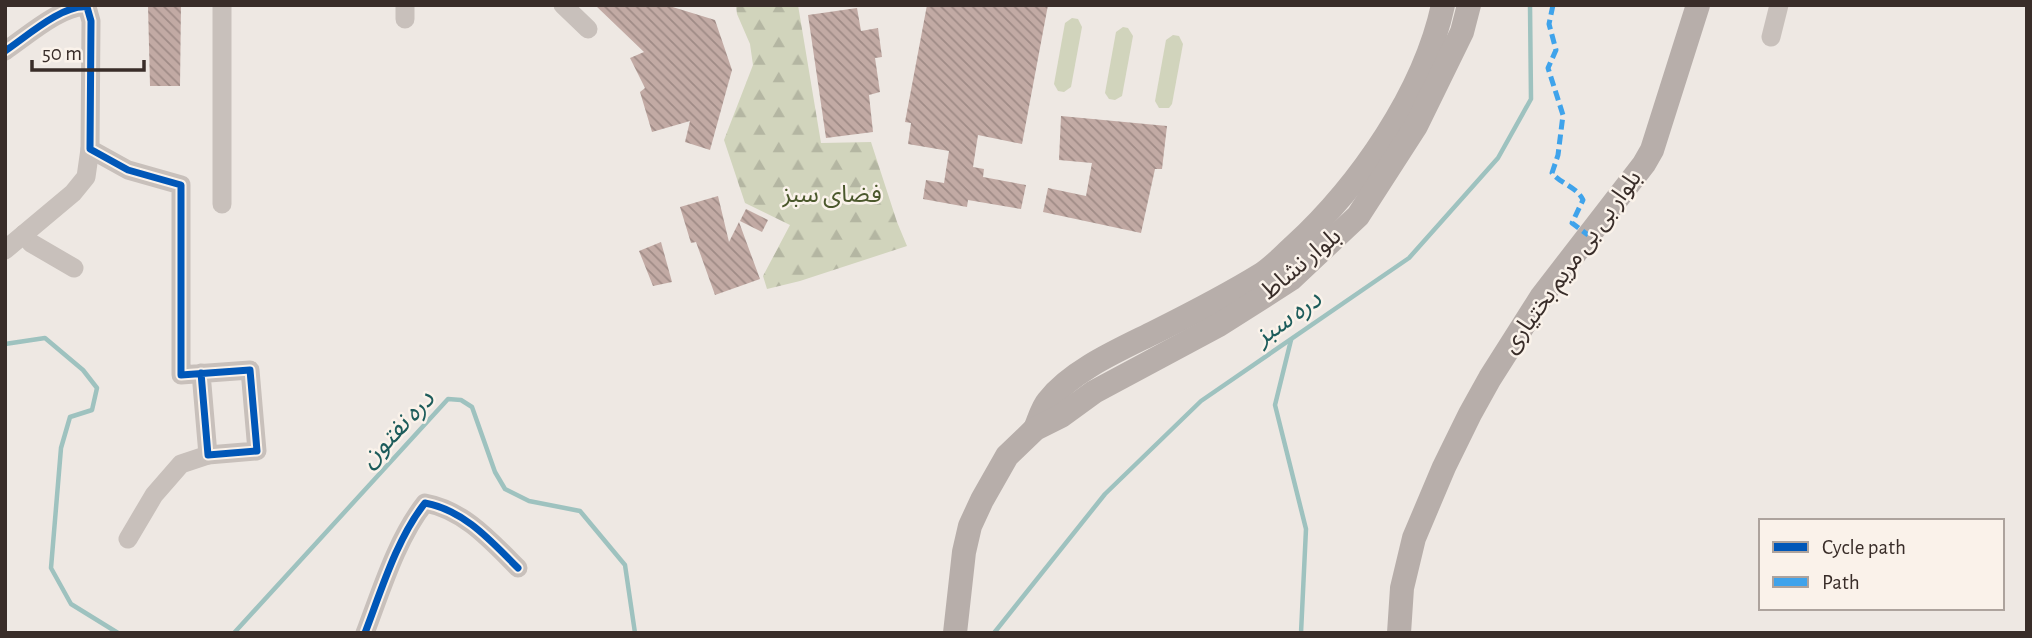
<svg xmlns="http://www.w3.org/2000/svg" width="2032" height="638" viewBox="0 0 2032 638" font-family="'Alegreya Sans','Noto Sans Arabic',sans-serif">
  <style>
    .green { fill: #d1d4bc }
    .forest { fill: url(#forest-firs) }
    .lines { fill: none; stroke-linecap: round; stroke-linejoin: round }
    .stream { stroke: #9ec2bf; stroke-width: 4.5 }
    .building { fill: url(#building-back-hatch) }
    .minor { stroke: #c8c0bb; stroke-width: 19 }
    .major { stroke: #b7aeaa; stroke-width: 24 }
    .quiet { stroke: #3fa3eb; stroke-width: 5; stroke-dasharray: 10 5; stroke-linecap: butt }
    .cycleway-casing { stroke: #faf2ea; stroke-width: 11 }
    .cycleway { stroke: #0057b8; stroke-width: 7 }
    .labels { text-anchor: middle; dominant-baseline: central; stroke-width: 5; stroke-linejoin: round; paint-order: stroke }
    .park-label { font-size: 24px; fill: #4b582c; stroke: #faf2ea }
    .street-label { font-size: 24px; fill: #392d29; stroke: #faf2ea }
    .water-label { font-size: 26px; font-style: italic; fill: #1d5c5b; stroke: #faf2ea }
  </style>
  <defs>
    <pattern id="forest-firs" width="22" height="20" patternUnits="userSpaceOnUse" patternTransform="scale(1.75)"><rect width="22" height="20" fill="#d1d4bc"/><path d="M5 1l3.5 6h-7zM16 11l3.5 6h-7z" fill="#b4b6a2"/></pattern>
    <pattern id="building-back-hatch" width="6" height="6" patternUnits="userSpaceOnUse" patternTransform="scale(1.75)"><rect width="6" height="6" fill="#c2aaa4"/><path d="M-1 5l2 2M0 0l6 6M5-1l2 2" fill="none" stroke="#9f8b86"/></pattern>
  </defs>
  <rect width="100%" height="100%" fill="#eee8e3"/>
  <!-- green -->
  <g class="green">
    <polygon points="1072,18 1078,19 1082,27 1071,87 1064,92 1058,91 1054,84 1065,23"/>
    <polygon points="1123,27 1128,28 1133,36 1122,96 1115,100 1109,99 1105,93 1116,32"/>
    <polygon points="1173,35 1179,36 1183,44 1172,104 1169,108 1159,108 1155,101 1166,40"/>
  </g>
  <!-- forest -->
  <polygon class="forest" points="736,5 798,5 821,143 871,142 897,222 907,246 800,281 767,289 763,276 790,225 745,203 724,140 753,65 750,44 737,14"/>
  <g class="lines">
    <!-- stream -->
    <g class="stream">
      <polyline points="1291,340 1275,405 1306,529 1301,633"/>
      <polyline points="5,344 45,338 83,370 97,388 92,410 70,417 61,448 51,568 71,604 118,633"/>
      <polyline points="234,633 448,399 461,400 472,407 495,472 505,489 529,501 580,511 625,565 635,633"/>
      <polyline points="994,633 1105,494 1201,401 1409,258 1498,158 1531,99 1530,5"/>
    </g>
  </g>
  <!-- building -->
  <g class="building">
    <polygon points="148,5 181,5 180,86 150,86"/>
    <polygon points="595,5 666,5 715,20 732,70 710,150 685,142 690,121 652,132 640,92 645,88 630,58 644,52"/>
    <polygon points="927,5 1048,5 1022,144 978,135 973,167 984,169 983,177 1026,185 1021,209 968,200 967,207 923,199 926,180 944,183 949,151 908,144 911,123 905,122"/>
    <polygon points="857,8 861,31 878,28 882,57 875,58 880,92 869,95 873,132 826,138 808,15"/>
    <polygon points="1061,116 1167,126 1162,169 1155,169 1141,233 1043,212 1048,188 1086,196 1092,163 1059,160"/>
    <polygon points="718,196 729,242 739,222 760,279 715,295 696,242 691,243 680,207"/>
    <polygon points="746,209 768,220 762,232 740,221"/>
    <polygon points="661,242 672,282 653,286 639,251"/>
  </g>
  <g class="lines">
    <!-- minor -->
    <g class="minor">
      <polyline points="405,5 405,19"/>
      <polyline points="563,5 588,29"/>
      <polyline points="1771,37 1779,5"/>
      <path d="M5,51C26,37 63,4 87,7L91,21L90,149L128,170L181,185V375L250,370L257,451L208,455L201,373"/>
      <polyline points="222,204 222,5"/>
      <polyline points="24,234 31,243 74,268"/>
      <polyline points="5,250 73,193 86,177 90,149"/>
      <polyline points="128,539 154,495 181,464 208,455"/>
      <path d="M365,633C381,591 397,538 425,503C464,510 491,541 518,568"/>
    </g>
    <!-- major -->
    <g class="major">
      <path d="M1035,429C1039,420 1042,408 1048,401C1072,370 1121,349 1155,332C1191,314 1228,295 1262,274C1274,266 1284,255 1294,246C1360,185 1424,93 1443,5"/>
      <polyline points="955,633 964,552 970,526 982,500 1007,456 1035,429 1061,416 1094,392 1219,325 1291,279 1358,216 1416,126 1462,32 1469,5"/>
      <polyline points="1399,633 1402,588 1414,538 1444,467 1470,414 1490,378 1542,296 1644,164 1652,150 1698,5"/>
    </g>
    <!-- quiet -->
    <path class="quiet" d="M1553,5L1549,24L1556,50L1548,68L1563,115L1558,155L1552,173C1561,184 1577,187 1583,200L1572,223L1588,235"/>
    <defs>
      <g id="cycleway">
        <path d="M5,51C26,37 63,4 87,7L91,21L90,149L128,170L181,185V375L250,370L257,451L208,455L201,373"/>
        <path d="M365,633C381,591 397,538 425,503C464,510 491,541 518,568"/>
      </g>
    </defs>
    <!-- cycleway casing -->
    <use href="#cycleway" class="cycleway-casing"/>
    <!-- cycleway -->
    <use href="#cycleway" class="cycleway"/>
  </g>
  <g class="labels">
    <!-- park labels -->
    <g class="park-label">
      <text x="832" y="195">فضای سبز</text>
    </g>
    <!-- street labels -->
    <g class="street-label">
      <text transform="translate(1572 262) rotate(-54)">بلوار بی بی مریم بختیاری</text>
      <text transform="translate(1301 264) rotate(-40)">بلوار نشاط</text>
    </g>
    <!-- water labels -->
    <g class="water-label">
      <text transform="translate(1288 318) rotate(-35)">دره سبز</text>
      <text transform="translate(397 429) rotate(-46)">دره نفتون</text>
    </g>
  </g>
  <!-- border -->
  <rect width="2032" height="638" fill="none" stroke="#392d29" stroke-width="14"/>
  <!-- legend -->
  <rect x="1759" y="519" width="245" height="91" fill="#faf2ea" stroke="#ada39d" stroke-width="2"/>
  <rect x="1773" y="542" width="35" height="10" fill="#0057b8" stroke="#ada39d" stroke-width="2"/>
  <text x="1822" y="554" font-size="21" fill="#392d29">Cycle path</text>
  <rect x="1773" y="577" width="35" height="10" fill="#3fa3eb" stroke="#ada39d" stroke-width="2"/>
  <text x="1822" y="589" font-size="21" fill="#392d29">Path</text>
  <!-- scale -->
  <path d="M32 60v10h112v-10" fill="none" stroke="#392d29" stroke-width="3.5"/>
  <text x="42" y="60" font-size="21" fill="#392d29" stroke="#faf2ea" stroke-width="5" paint-order="stroke">50 m</text>
</svg>
